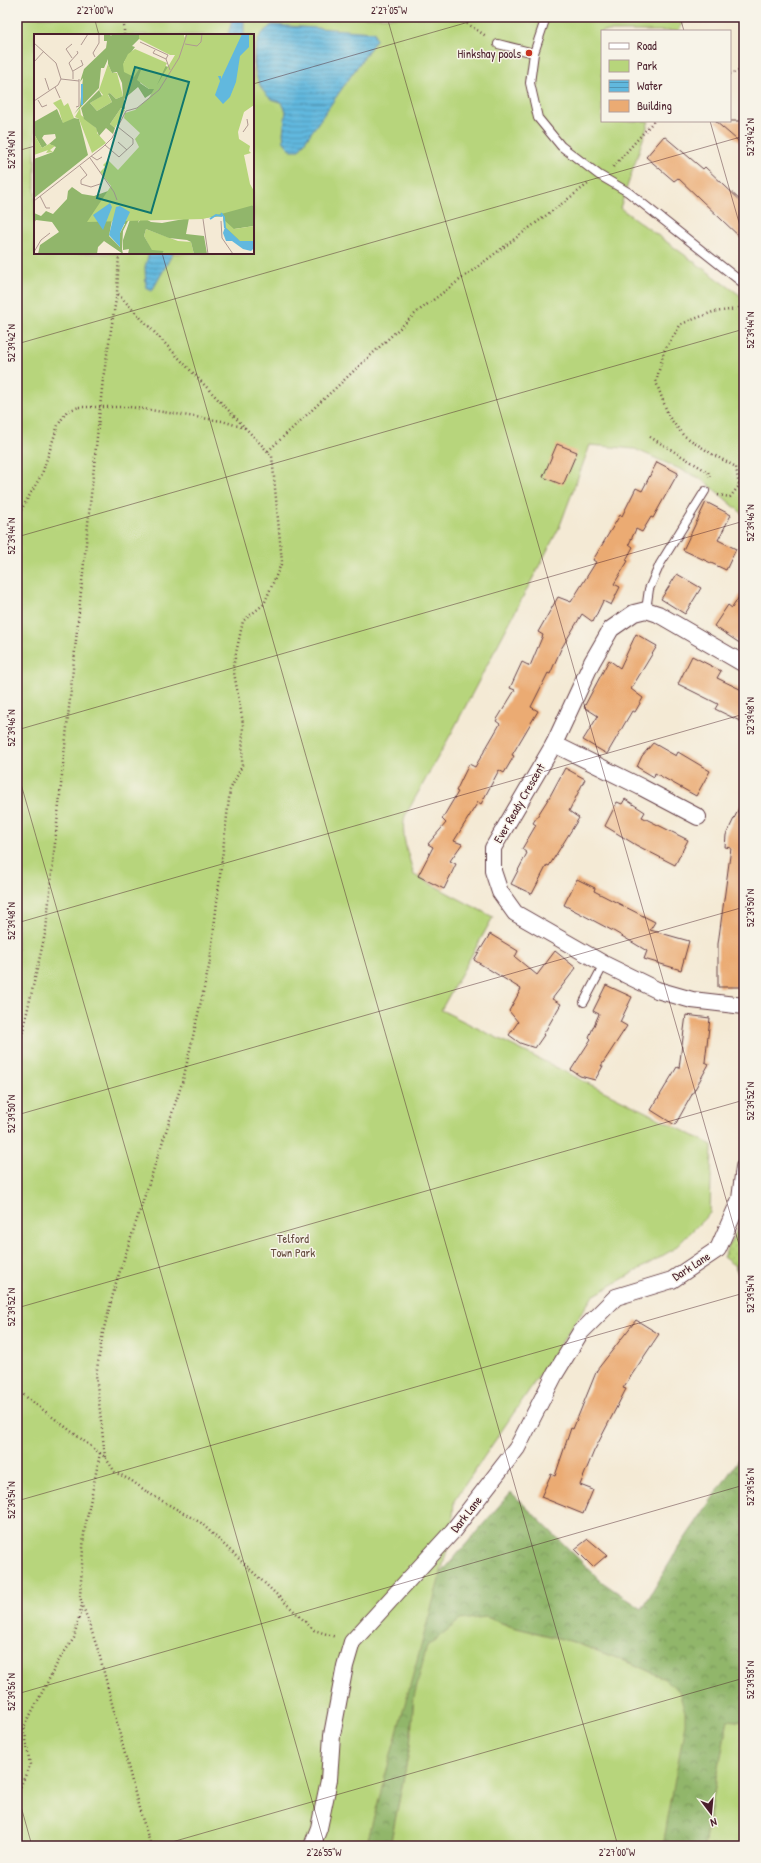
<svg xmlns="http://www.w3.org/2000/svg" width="761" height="1863" viewBox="0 0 761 1863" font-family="'Patrick Hand',sans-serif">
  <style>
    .grass { fill: url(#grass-dots); stroke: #807a53 }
    .forest { fill: url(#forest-crowns); stroke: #6e6a4b }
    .green { fill: #b7d57b; stroke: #807a53; fill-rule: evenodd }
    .water { fill: url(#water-rules); stroke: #566c84 }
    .building { fill: #ebab73 }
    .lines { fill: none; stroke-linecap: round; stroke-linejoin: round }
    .service-casing { stroke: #643d44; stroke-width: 10 }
    .minor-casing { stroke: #643d44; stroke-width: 18 }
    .path { stroke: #643d44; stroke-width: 2.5; stroke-dasharray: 1 3; stroke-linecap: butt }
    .service { stroke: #fff; stroke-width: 8 }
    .minor { stroke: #fff; stroke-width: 16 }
    .path-bridge { stroke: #643d44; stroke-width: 2.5; stroke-dasharray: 1 3; stroke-linecap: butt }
    .ticks { fill: none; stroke: #4a1f2b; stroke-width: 1; stroke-opacity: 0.45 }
    .poi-dot { fill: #c8321e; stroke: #f7f3e8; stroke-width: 1.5 }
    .labels { text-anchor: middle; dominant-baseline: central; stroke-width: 3; stroke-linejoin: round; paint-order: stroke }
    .poi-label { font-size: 12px; fill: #4a1f2b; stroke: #f7f3e8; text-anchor: end }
    .street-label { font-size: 12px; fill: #4a1f2b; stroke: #f7f3e8 }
    .park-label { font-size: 12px; fill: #654c3f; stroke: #f7f3e8 }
    .inset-river { fill: none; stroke: #61b8de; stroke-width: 2 }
    .inset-road { fill: none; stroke: #b09991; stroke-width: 1 }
    .view { fill: #0f766e; fill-opacity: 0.15; stroke: #0f766e; stroke-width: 2 }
    .inset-edge { fill: none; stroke: #4a1f2b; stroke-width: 2 }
    .neatline { fill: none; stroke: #4a1f2b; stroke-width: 1.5 }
    .ticks-label { font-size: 10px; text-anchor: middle; fill: #4a1f2b }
  </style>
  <defs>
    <pattern id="grass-dots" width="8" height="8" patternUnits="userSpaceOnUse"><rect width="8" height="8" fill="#b7d57b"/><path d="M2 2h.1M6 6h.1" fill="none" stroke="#9fb66a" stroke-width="1.8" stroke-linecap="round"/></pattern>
    <pattern id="forest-crowns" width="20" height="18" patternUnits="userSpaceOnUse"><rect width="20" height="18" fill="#91b66b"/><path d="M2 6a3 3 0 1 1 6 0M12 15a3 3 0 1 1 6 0" fill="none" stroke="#789358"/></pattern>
    <pattern id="water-rules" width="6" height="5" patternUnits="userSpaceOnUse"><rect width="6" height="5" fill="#61b8de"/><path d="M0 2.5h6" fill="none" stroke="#5295b4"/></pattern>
  </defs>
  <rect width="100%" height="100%" fill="#f7f3e8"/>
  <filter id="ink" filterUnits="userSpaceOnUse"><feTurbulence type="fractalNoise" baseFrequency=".025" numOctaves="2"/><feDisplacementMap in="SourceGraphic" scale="8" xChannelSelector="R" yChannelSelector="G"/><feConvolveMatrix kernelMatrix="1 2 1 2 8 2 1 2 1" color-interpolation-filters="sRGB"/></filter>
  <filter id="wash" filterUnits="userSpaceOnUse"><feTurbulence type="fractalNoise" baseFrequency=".012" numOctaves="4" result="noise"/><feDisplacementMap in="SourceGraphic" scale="16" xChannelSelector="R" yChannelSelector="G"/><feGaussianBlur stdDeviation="0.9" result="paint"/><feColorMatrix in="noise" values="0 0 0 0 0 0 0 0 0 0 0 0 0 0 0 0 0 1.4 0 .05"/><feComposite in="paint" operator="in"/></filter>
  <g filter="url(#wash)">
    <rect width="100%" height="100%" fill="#f4ead5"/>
    <!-- grass -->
    <polygon class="grass" points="744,1217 744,1255 735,1266 723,1257"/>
    <!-- forest -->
    <g class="forest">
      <polygon points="744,1255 744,1287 735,1266"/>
      <polygon points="744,1452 744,1722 728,1720 704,1846 663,1846 663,1678 633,1664 570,1641 512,1627 486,1617 414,1697 410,1747 390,1846 344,1846 418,1600 511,1492 602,1582 642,1609 679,1547"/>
    </g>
    <!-- green -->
    <g class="green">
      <path d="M17,17H684L679,31H602V121H649L620,208L744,298V515L702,479L635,449L590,445L559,528L452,732L405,816C400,836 409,856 414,875L493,917L441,1010L712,1145L710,1213L674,1249L593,1296L454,1501L452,1532L366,1846H17ZM35,35H253V253H35Z"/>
      <polygon points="486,1617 512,1627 570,1641 633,1664 663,1678 679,1691 685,1712 685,1724 663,1845 665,1846 390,1846 410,1747 414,1697 427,1646 460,1620"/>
      <polygon points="728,1720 744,1722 744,1846 704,1846"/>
    </g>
    <!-- water -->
    <g class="water">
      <polygon points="233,17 244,17 244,35 228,35"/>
      <path d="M272,25L374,32L376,40L299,150H291L284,142L283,133L286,111L282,103C278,101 273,100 270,98C253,85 251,54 260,36C263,32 268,28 272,25Z"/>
      <polygon points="149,253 173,253 152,291 146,288 145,267"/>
    </g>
    <g id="blocks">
      <!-- building -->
      <g class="building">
        <polygon points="715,121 744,121 744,146"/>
        <polygon points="664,136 703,169 705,167 744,204 744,241 678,178 674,181 646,157"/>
        <polygon points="557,444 577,452 563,485 543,477"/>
        <polygon points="657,462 678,473 653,518 651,517 642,532 636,529 629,544 633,547 626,560 628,561 614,584 620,587 611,605 603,601 593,622 582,614 561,649 550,674 548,673 531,707 538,711 512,755 514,756 504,773 499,770 481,804 478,802 454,841 462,844 450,861 456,864 444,889 418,876 433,847 428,844 446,823 442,819 458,792 456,791 469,764 475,767 500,724 496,721 515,690 510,688 522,662 530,666 543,635 538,632 558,597 571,602 596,562 593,560 620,515 622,516 636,488 642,491"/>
        <polygon points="706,502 731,515 718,540 736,549 726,570 683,550"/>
        <polygon points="677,574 701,588 685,614 661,599"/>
        <polygon points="744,589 744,646 714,626 728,605 732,608"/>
        <polygon points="636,634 657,646 631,689 643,698 635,712 632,711 607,754 583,740 598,716 584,707 609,660 620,668"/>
        <polygon points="692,656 721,671 717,678 744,691 744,723 715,709 718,704 678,684"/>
        <polygon points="653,743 676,756 678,752 710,771 696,796 655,773 654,777 637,767 642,756"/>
        <polygon points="565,768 585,779 569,811 579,818 549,866 547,865 532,894 511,884 527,853 522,849 536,825 533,823 550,796"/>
        <polygon points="744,798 744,987 718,987 718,944 731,848 725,847 726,835"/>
        <polygon points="625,799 645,812 642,817 688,840 675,865 636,845 605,826 617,802 622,804"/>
        <polygon points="577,879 595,888 594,891 655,922 650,930 689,941 681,970 644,959 647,951 615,932 564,905"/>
        <polygon points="490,934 518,951 515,957 537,975 555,951 576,968 552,999 561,1004 543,1035 544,1035 535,1048 520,1043 509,1035 518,1022 509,1011 521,989 474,960"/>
        <polygon points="606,985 632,997 620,1022 627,1026 601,1066 603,1066 595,1080 580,1076 571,1070 591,1039 589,1037 599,1014 593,1011"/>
        <polygon points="686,1015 710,1018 705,1062 709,1064 675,1125 651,1110 677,1067 679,1068"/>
        <polygon points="636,1320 659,1334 623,1388 626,1389 594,1451 580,1485 593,1490 583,1514 541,1497 551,1474 555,1476 571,1428 573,1429 597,1370"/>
        <polygon points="588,1539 607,1555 593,1567 575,1549"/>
      </g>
    </g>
  </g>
  <g filter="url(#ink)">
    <use href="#blocks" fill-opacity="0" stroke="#643d44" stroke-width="1"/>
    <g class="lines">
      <defs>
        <g id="service">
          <polyline points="498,44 534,53 530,83 538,118 561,146 599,175 628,192 744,284"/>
          <polyline points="534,53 546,17"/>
          <polyline points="646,610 649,589 660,564 705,491"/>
          <polyline points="584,1002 604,964"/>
        </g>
        <g id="minor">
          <polyline points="744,664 658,614 646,610 634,613 611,629 592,662 554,744 493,848 493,871 500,892 515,913 604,964 657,990 692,1000 744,1006"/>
          <polyline points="554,744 641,787 698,817"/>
          <polyline points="312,1846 319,1828 329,1780 332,1735 345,1666 352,1642 452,1532 517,1448 555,1374 580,1333 616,1297 672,1280 718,1249 740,1199 744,1167"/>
        </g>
      </defs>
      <!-- service casing -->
      <use href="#service" class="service-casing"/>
      <!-- minor casing -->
      <use href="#minor" class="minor-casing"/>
      <!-- path -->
      <g class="path">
        <polyline points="457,17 486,36"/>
        <polyline points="124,35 124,17"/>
        <polyline points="730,74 744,69"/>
        <polyline points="613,167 654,121"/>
        <polyline points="130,407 222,421 245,428"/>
        <polyline points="650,437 708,472 710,478"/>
        <polyline points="268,451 417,312 588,184"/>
        <polyline points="718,495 730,497 739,486 736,467 712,454 683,435 669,417 656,382 664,351 681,324 713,312 738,309 744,301"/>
        <polyline points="17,517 42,474 58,425 67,411 79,407"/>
        <polyline points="17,1056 46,930 103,379 117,293 119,253"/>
        <polyline points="17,1390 105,1457 115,1472 132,1481 150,1494 201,1523 314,1630 336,1637"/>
        <polyline points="100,1453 84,1533 80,1597 99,1653 138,1805 151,1846"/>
        <polyline points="105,1457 96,1375 103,1332 116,1283 183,1080 210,962 230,790 242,766 243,723 233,667 243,621 264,604 282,562 272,456 117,293"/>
        <polyline points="17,1794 30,1765 24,1727 59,1660 74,1638 82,1605"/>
      </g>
      <!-- service -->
      <use href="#service" class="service"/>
      <!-- minor -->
      <use href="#minor" class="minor"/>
      <!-- path-bridge -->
      <polyline class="path-bridge" points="79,407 130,407"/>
    </g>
  </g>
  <!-- ticks -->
  <path class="ticks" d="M94,17L99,35M387,17L744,1262M680,17L684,31M253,84L486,17M710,121L744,240M17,151L35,146M162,253L618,1846M17,344L744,136M17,537L744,329M17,730L744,521M17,770L325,1846M17,923L744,714M17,1115L744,907M17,1308L744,1100M17,1501L744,1293M17,1694L744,1485M17,1792L32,1846M158,1846L744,1678"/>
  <!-- markers -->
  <circle class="poi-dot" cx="529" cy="53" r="4"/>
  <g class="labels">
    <!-- poi labels -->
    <g class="poi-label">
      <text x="521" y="53">Hinkshay pools</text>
    </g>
    <!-- street labels -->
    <g class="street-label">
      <text transform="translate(519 803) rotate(-60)">Ever Ready Crescent</text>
      <text transform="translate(691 1266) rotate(-33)">Dark Lane</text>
      <text transform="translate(466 1514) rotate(-52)">Dark Lane</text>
    </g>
    <!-- park labels -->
    <g class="park-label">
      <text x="293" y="1238">Telford<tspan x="293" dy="14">Town Park</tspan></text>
    </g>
  </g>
  <!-- overview -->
  <g transform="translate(34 34)">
    <rect width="220" height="220" fill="#f4ead5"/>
    <path d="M74,30L78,39H83L89,62L82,65L76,59L74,61L78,68L63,77L56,69L69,61L65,56ZM27,65L30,72L34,69L40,84L29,90L25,76L19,69ZM46,74L47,81L62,94L64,97L63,99L72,109L58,119L45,85L41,83ZM87,74L91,76L81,94L76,90ZM112,195L144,207L157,208L160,220H128L130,217H118L110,202Z" fill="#b7d57b"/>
    <path d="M76,0L77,2L78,0H105V5L98,12L101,13L90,28L108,36L106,49L115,55L122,51L131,32L135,33L120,58L111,64L104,53L90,65L91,75L87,74L76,90L81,94L79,100L72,94L65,102L62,94L50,85L47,74L65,56L68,62L56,69L63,77L78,68L74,60L76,59L82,65L89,62L88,49L83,38L78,39L74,30V25L70,34H67L65,54L40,80L46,72L49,44L46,48L50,35L72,14L73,7H70V1ZM23,75L29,89L40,84L45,85L54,121L0,164V125L19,118L22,113L15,110L22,104L21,100L10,101L8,104L13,111L8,114L0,100V88ZM38,153L48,160L60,162L77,156L106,183L104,189L108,183L117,188L128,189L155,184L152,200L170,202L173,220H160L157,208L153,206L135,204L112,195L110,202L118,216L130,217L128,220H94L95,215L89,216V206L99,177L89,197L88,215L89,220L70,207L64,213L63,220H4L6,211L25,198L18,188L2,186L0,189V179L7,182L12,177L19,180L33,165L34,157ZM78,186L91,190L86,199V213L75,202ZM212,168L220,172V192L200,195L206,203L220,207H206L197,200L191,193L189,182L169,184Z" fill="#91b66b" fill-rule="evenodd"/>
    <path d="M0,100L8,114L15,110L21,112L16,116L19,118L12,119L14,116L0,121Z" fill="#b7d57b"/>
    <path d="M105,0H150V4L152,0H220V71L210,78L204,98L205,105L216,112L215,117L217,119L210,121L216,150L220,157V171L169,185L53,188L77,152L66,138L71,133L69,131L74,126L84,136L105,113L101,105L106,99L90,84L91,79L101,76L115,64L120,55H115L103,46L107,36L105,35L100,43L90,38L89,30L94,20L101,15L133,29L123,51L141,21H136L105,5ZM189,185L200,195L220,192V207H206L191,193Z" fill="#b7d57b"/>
    <path d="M208,0H215V13L206,22L202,48L196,63L189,70L181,61L186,47L184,42H187V45ZM76,169L78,173L69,196L59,181ZM86,172L96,178L86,199V213L75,201L82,173ZM191,193L206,207H220V214L217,217L209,215L198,207H192L189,199Z" fill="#61b8de"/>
    <path class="inset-river" d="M48,71V50M187,179L190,183L191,194M176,185L182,181L188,182"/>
    <path class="inset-road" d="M106,8L134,21L132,25L136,36M0,9L22,29L27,45L24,51L0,67M38,10L32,15L38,24M151,10L163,12L167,8L168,0M47,11L54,0M121,16L119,19L132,25M61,23L59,19L65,9V0M0,28L10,17M39,37L49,31L47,26M11,44L15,56M27,45L45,47M39,45V38L35,29L44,19L43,17M21,53L26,64M4,66L8,73L13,71M42,73L45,72V45M209,98L214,91L213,85M84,108L93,116M71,111L85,123L99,110V105L84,93M57,122L63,126L68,123M56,124L80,158L83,166M46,132L53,141L47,146V150L57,153L66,150M6,162L12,174H16M0,167L69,113L78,104L92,77L103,74L125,56L145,24L153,0M169,185L174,220M187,187L188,204L199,220M0,218L7,206L16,199"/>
    <path class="view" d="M101,33L155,48L117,179L63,164Z"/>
    <rect width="220" height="220" class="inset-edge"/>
  </g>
  <!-- margin -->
  <rect width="761" height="1863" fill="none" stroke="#f7f3e8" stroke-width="44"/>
  <!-- legend -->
  <rect x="601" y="30" width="130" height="92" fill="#f7f3e8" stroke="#b29e9c"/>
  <rect x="609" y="43" width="20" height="6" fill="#ffffff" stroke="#b29e9c"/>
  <text x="637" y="50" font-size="12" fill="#4a1f2b">Road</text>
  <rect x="609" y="60" width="20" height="12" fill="#b7d57b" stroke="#b29e9c"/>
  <text x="637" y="70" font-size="12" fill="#4a1f2b">Park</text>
  <rect x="609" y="80" width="20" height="12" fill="url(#water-rules)" stroke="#b29e9c"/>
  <text x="637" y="90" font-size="12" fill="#4a1f2b">Water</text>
  <rect x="609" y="100" width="20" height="12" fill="#ebab73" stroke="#b29e9c"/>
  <text x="637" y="110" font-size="12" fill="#4a1f2b">Building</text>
  <!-- north arrow -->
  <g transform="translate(711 1813) rotate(164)" stroke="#f7f3e8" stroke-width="3" paint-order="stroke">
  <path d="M0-3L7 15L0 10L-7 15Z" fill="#4a1f2b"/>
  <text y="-6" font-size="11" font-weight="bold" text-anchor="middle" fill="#4a1f2b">N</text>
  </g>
  <rect x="22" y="22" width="717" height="1819" class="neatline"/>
  <g class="ticks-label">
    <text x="95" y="14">2°27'00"W</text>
    <text x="389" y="14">2°27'05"W</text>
    <text transform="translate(750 137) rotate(-90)" y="4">52°39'42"N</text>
    <text transform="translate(11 150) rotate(-90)" y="4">52°39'40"N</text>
    <text transform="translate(750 330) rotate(-90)" y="4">52°39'44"N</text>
    <text transform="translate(11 343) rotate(-90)" y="4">52°39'42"N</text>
    <text transform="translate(750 523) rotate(-90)" y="4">52°39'46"N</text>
    <text transform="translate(11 536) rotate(-90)" y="4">52°39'44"N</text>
    <text transform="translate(750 716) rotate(-90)" y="4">52°39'48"N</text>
    <text transform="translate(11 728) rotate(-90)" y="4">52°39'46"N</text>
    <text transform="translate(750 908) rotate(-90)" y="4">52°39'50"N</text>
    <text transform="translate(11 921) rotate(-90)" y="4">52°39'48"N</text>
    <text transform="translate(750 1101) rotate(-90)" y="4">52°39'52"N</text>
    <text transform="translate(11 1114) rotate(-90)" y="4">52°39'50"N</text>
    <text transform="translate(750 1294) rotate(-90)" y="4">52°39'54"N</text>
    <text transform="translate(11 1307) rotate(-90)" y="4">52°39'52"N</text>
    <text transform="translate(750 1487) rotate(-90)" y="4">52°39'56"N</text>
    <text transform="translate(11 1500) rotate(-90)" y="4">52°39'54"N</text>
    <text transform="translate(750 1680) rotate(-90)" y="4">52°39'58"N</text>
    <text transform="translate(11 1692) rotate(-90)" y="4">52°39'56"N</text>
    <text x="324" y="1856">2°26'55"W</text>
    <text x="617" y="1856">2°27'00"W</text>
  </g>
</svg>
